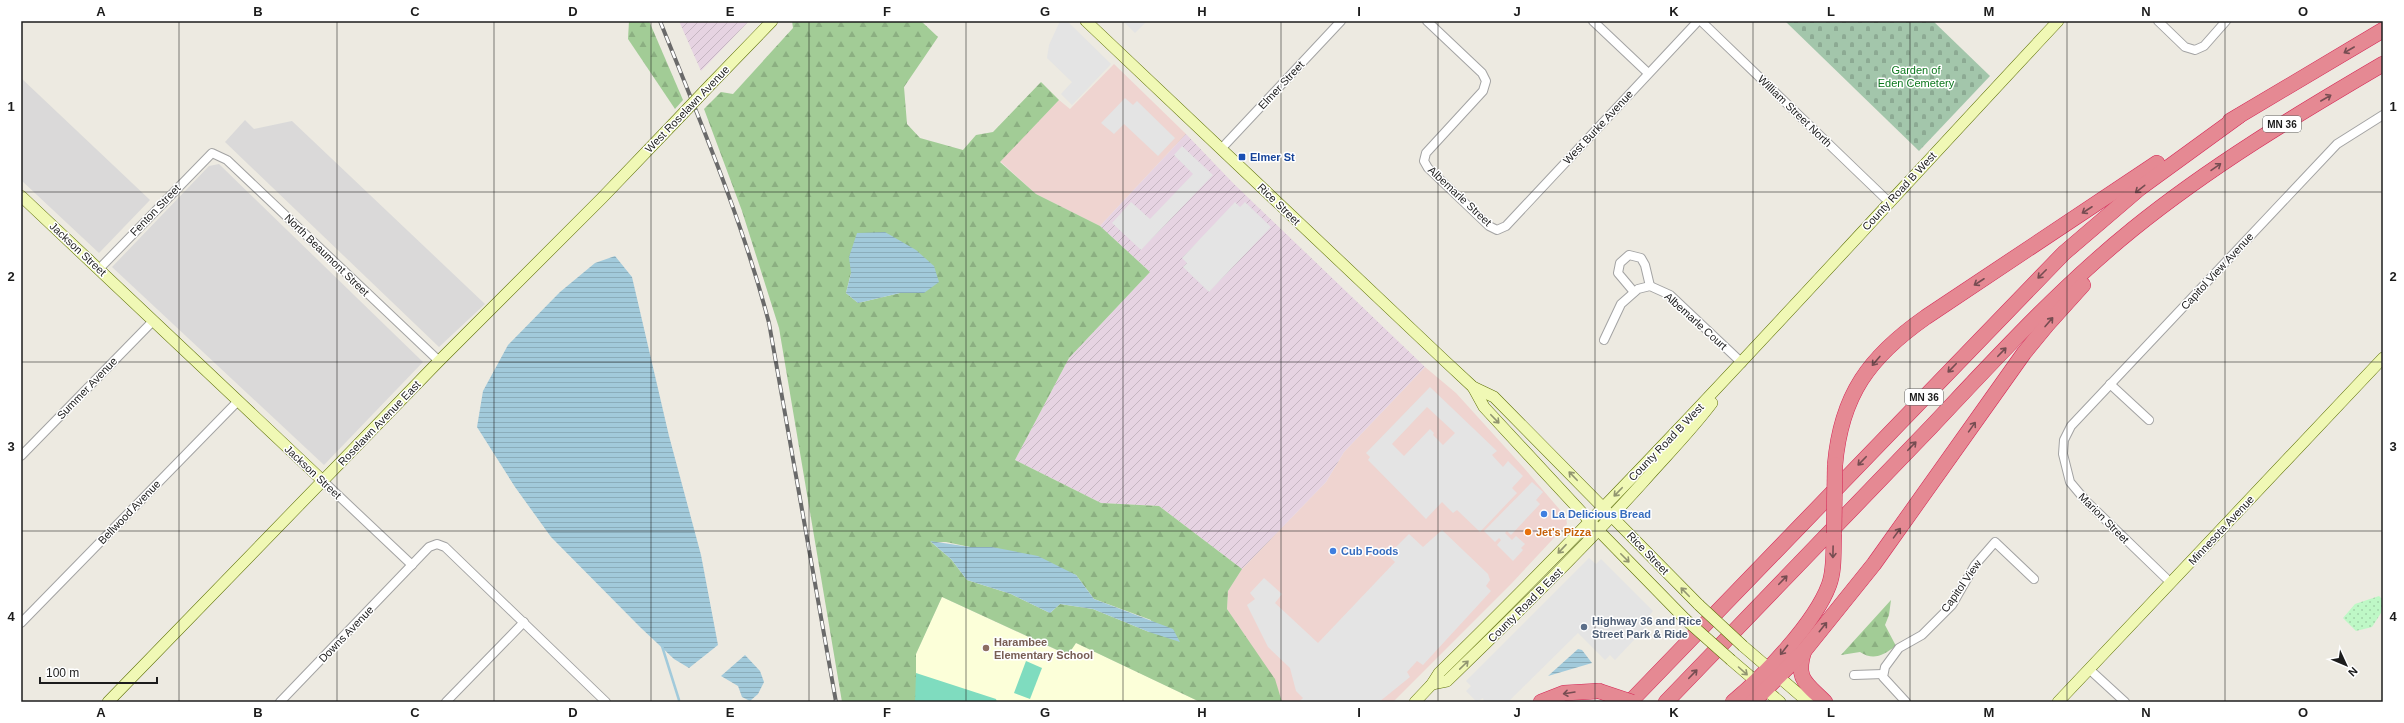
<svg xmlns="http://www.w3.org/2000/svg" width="2404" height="723" viewBox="0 0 2404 723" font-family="Helvetica,sans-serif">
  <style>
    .residential { fill: #dad9d9 }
    .commercial { fill: #efd4d0 }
    .industrial { fill: url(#industrial-furrows) }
    .education { fill: #fcffd9 }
    .forest { fill: url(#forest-firs); fill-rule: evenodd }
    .cemetery { fill: url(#cemetery-stones) }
    .park { fill: url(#park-dots) }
    .pitch { fill: #7fdcbf }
    .parking { fill: #e4e4e4; fill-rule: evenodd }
    .water { fill: url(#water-rules) }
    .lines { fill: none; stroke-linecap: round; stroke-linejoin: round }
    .stream { stroke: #a2cadb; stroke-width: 2.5 }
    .street-casing { stroke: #a3a3a3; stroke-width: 10 }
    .secondary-casing { stroke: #5d7006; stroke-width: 12 }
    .highway-casing { stroke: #d52555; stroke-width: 16 }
    .street { stroke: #fff; stroke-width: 8 }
    .secondary { stroke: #f0f8b5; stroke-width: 11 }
    .highway { stroke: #e58993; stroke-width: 15 }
    .rail-casing { stroke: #6a6a6a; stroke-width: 4 }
    .rail { stroke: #fff; stroke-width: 2.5; stroke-dasharray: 8; stroke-linecap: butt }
    .secondary-bridge-casing { stroke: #5d7006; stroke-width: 12; stroke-linecap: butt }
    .highway-bridge-casing { stroke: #d52555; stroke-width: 16; stroke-linecap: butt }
    .secondary-bridge { stroke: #f0f8b5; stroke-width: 11 }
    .highway-bridge { stroke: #e58993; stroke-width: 15 }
    .oneway { stroke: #764d52 }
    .oneway2 { stroke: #919570 }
    .grid { fill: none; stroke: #1c1c1c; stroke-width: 1; stroke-opacity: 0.55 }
    .transit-dot { fill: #1a4fb4; stroke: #fff; stroke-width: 1.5 }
    .shop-dot { fill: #3f7fe0; stroke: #fff; stroke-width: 1.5 }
    .food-dot { fill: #e8710a; stroke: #fff; stroke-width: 1.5 }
    .service-dot { fill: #5c6f8a; stroke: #fff; stroke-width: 1.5 }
    .education-dot { fill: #8d6e63; stroke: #fff; stroke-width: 1.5 }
    .labels { text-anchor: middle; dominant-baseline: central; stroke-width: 3; stroke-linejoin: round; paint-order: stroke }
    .shield { fill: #fff; stroke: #606060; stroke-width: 1 }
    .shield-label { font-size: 10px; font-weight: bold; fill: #1c1c1c }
    .park-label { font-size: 11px; fill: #0c781d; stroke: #fff }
    .street-label { font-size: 11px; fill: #1c1c1c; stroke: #fff }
    .transit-label { font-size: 11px; font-weight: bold; fill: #164399; stroke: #fff; text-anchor: start }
    .shop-label { font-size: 11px; font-weight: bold; fill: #366cbe; stroke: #fff; text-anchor: start }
    .food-label { font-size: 11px; font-weight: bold; fill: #c56008; stroke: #fff; text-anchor: start }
    .service-label { font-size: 11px; font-weight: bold; fill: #4e5e75; stroke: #fff; text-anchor: start }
    .education-label { font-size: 11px; font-weight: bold; fill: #785e54; stroke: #fff; text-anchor: start }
    .neatline { fill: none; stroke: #1c1c1c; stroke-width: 1.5 }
    .grid-label { font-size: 13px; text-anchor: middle; font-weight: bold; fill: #1c1c1c }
  </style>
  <defs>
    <pattern id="industrial-furrows" width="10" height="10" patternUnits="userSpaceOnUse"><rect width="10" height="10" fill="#e6d3e2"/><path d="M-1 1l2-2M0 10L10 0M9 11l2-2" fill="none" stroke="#c5b5c1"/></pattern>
    <pattern id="forest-firs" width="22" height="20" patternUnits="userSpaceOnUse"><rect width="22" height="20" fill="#a2cc96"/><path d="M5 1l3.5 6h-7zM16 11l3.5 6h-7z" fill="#8baf81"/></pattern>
    <pattern id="cemetery-stones" width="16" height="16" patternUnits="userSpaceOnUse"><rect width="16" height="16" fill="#a3c6ab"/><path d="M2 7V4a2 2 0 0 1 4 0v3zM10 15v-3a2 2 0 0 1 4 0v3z" fill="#8caa93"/></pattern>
    <pattern id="park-dots" width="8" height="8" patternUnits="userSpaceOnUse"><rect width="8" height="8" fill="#bef8c6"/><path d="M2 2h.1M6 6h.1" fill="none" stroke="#a3d4aa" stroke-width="1.8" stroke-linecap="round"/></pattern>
    <pattern id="water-rules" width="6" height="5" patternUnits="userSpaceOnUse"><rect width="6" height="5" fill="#a2cadb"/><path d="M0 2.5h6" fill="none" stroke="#8badbb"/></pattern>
  </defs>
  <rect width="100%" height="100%" fill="#edeae1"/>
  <!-- residential -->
  <g class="residential">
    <polygon points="21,78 150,200 99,253 21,180"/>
    <polygon points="245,120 254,129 292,121 485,304 439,347 225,142"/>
    <polygon points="219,164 423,362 324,465 112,267 209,166"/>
  </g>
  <!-- commercial -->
  <g class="commercial">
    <polygon points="1114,64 1186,134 1100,226 1036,194 1000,161 1059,100 1070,109"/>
    <polygon points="1425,367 1456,393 1524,468 1566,517 1567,524 1511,584 1393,702 1282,702 1274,679 1227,609 1228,591 1242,569 1326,482 1344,452"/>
  </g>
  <!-- industrial -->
  <g class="industrial">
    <polygon points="679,21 749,21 701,71"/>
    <polygon points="1186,134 1234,184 1425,367 1344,452 1326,482 1242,569 1159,506 1101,503 1015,460 1069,358 1150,272 1100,226"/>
  </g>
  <!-- education -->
  <polygon class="education" points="942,597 1067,655 1076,643 1200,702 916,702 916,654"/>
  <!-- forest -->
  <g class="forest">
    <polygon points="629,21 649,21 683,100 675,109 628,39"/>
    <path d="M792,21H921L938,37L904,87L907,124L920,138L963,150L976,135L993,132L1041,82L1059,100L1000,162L1036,194L1100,226L1150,272L1069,358L1015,460L1101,503L1159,506L1242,569L1228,591L1227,609L1275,679L1282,702H1200L1076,643L1068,655L942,597L916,654V702H842L779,328L742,211L704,109L721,92L733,94L793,28ZM851,273L924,293H900L858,303L846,293ZM931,542H946L970,547H992L1076,575L1094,599L1151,620L1149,632L1093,609L1060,604L1050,613L1011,594L967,580L951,559Z"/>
    <path d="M1891,600L1889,615L1885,625L1896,646C1883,655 1874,661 1860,652L1841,655Z"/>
  </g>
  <!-- cemetery -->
  <polygon class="cemetery" points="1785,21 1933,21 1990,76 1919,151"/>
  <!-- park -->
  <polygon class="park" points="2379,596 2383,600 2381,613 2372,627 2356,631 2343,618 2355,604"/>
  <!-- pitch -->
  <g class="pitch">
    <polygon points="1026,661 1042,668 1030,699 1014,693"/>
    <polygon points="916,673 996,699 997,702 915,702"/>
  </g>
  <!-- parking -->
  <g class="parking">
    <polygon points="1060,21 1067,21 1111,64 1072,105 1061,94 1072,82 1047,58 1049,45"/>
    <polygon points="1123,21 1144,21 1146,22 1135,33"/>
    <polygon points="1125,98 1133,105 1137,101 1175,138 1158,156 1124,124 1114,134 1101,123"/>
    <polygon points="1182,146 1213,175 1141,250 1112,223 1131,202 1150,219 1193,174 1174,155"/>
    <polygon points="1235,202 1240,207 1245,202 1271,227 1209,292 1183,267 1187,263 1182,258"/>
    <path d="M1430,387L1497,451L1492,455L1503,467L1508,461L1523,476L1512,488L1517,493L1480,532L1457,510L1453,513L1442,502L1426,519L1368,460L1370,457L1366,453ZM1427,407L1455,433L1443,445L1433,435L1434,433L1430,429L1404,456L1392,444Z"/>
    <polygon points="1532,482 1543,492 1536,500 1540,504 1511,535 1507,531 1505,533 1512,540 1516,536 1525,544 1521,548 1523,550 1513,561 1497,545 1501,540 1499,538 1495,542 1484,531"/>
    <polygon points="1442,530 1488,574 1490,580 1486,586 1491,591 1423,665 1417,661 1407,672 1410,677 1379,702 1299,702 1303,698 1296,691 1290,668 1268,647 1247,605 1255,599 1250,593 1264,578 1282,594 1275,603 1318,643 1395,562 1388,555 1409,534 1423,547"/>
    <polygon points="1589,558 1596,564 1601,559 1653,611 1649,616 1653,620 1615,660 1610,655 1605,660 1578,633 1508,702 1484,702 1483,698 1477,702 1466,691 1471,686 1466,681"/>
  </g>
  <!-- water -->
  <g class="water">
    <polygon points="885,232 916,250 934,266 939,282 924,293 900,293 858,303 846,293 851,273 849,257 857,233"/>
    <polygon points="615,256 632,277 669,436 701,555 718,645 689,668 674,659 640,627 551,537 515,487 477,427 483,391 508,345 560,292 595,263"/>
    <polygon points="930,541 970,547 992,547 1038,556 1076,575 1094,599 1173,629 1180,642 1149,632 1093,609 1060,604 1050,613 1011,594 967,580 951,559"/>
    <polygon points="1578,649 1582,650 1592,663 1548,676"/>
    <polygon points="745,655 760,671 764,682 758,694 750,701 742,697 738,686 721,676"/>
  </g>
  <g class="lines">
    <!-- stream -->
    <polyline class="stream" points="662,646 679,700"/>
    <defs>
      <g id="street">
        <polyline points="1427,21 1482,73 1486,81 1483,91 1426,153 1424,161 1428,168 1489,226 1497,230 1506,226 1698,21"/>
        <polyline points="1593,21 1648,73"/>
        <polyline points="1701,21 1889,202"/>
        <polyline points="2158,21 2185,47 2195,50 2204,46 2226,21"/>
        <polyline points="1221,149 1341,21"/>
        <polyline points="99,269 212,153 227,160 439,361"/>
        <polyline points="1634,292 1618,273 1620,263 1629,255 1641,258 1645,265 1650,286"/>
        <polyline points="1604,340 1621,304 1638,289 1650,286 1670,295 1742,363"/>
        <polyline points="2110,384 2149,420"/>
        <polyline points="21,456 153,321"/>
        <polyline points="323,481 412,565"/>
        <polyline points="2171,583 2086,501 2070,482 2063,454 2064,440 2071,426 2337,144 2383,115"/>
        <polyline points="21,623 238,401"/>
        <polyline points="2089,669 2125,702"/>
        <polyline points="1854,675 1883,674"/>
        <polyline points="280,702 429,547 437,544 445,547 606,702"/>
        <polyline points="446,702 524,622"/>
        <polyline points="1906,702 1883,677 1885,667 1899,648 1922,635 1952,605 1975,565 1995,542 2034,579"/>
      </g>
      <g id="secondary">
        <polyline points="1086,21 1444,360 1473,387 1494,397 1699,605"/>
        <polyline points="712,83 772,21"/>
        <polyline points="21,196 323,481"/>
        <polyline points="1473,387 1484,407 1598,530 1685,619"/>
        <polyline points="1743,646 1808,702"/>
        <polyline points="1731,660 1780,702"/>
        <path d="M1432,684L1447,681C1514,616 1581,551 1644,481C1667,455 1691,431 1712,403"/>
        <polyline points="108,702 439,361 602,198 673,124"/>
        <path d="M1415,702L1432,684L1439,673C1654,463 1853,240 2058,21"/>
        <polyline points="2058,702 2383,358"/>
      </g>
      <g id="highway">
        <polyline points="2230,121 2383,30"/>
        <path d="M1835,465C1841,395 1869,357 1926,317L2157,163"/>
        <path d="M1804,651C1795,679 1806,683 1825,702"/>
        <polyline points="1541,702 1564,693 1599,691"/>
        <polyline points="1630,702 2064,253 2140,188 2239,116"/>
        <path d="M1666,702C1755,610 1843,518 1932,426C1996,358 2060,288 2133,229C2211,166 2296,115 2383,64"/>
        <path d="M1733,702C1764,676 1815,623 1829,585C1835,569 1833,550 1834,533"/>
        <polyline points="1753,702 1804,651 1874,564 2024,353 2047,325 2083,285"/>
      </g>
    </defs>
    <!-- street casing -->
    <use href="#street" class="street-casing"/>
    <!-- secondary casing -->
    <use href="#secondary" class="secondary-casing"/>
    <!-- highway casing -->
    <use href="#highway" class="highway-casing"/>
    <!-- street -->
    <use href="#street" class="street"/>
    <!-- secondary -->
    <use href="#secondary" class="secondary"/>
    <!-- highway -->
    <use href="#highway" class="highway"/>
    <defs>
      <path id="rail" d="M660,21C700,121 742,219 769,323L836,702"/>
    </defs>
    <!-- rail casing -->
    <use href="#rail" class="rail-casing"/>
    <!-- rail -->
    <use href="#rail" class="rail"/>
    <defs>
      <g id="secondary-bridge">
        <polyline points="673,124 712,83"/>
        <polyline points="1699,605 1743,646"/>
        <polyline points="1685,619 1731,660"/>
      </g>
      <g id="highway-bridge">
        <polyline points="1834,533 1835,465"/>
        <polyline points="1599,691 1632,702"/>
      </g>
    </defs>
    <!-- secondary-bridge casing -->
    <use href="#secondary-bridge" class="secondary-bridge-casing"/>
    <!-- highway-bridge casing -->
    <use href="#highway-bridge" class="highway-bridge-casing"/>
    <!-- secondary-bridge -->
    <use href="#secondary-bridge" class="secondary-bridge"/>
    <!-- highway-bridge -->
    <use href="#highway-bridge" class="highway-bridge"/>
  </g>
  <!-- one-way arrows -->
  <defs><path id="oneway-shaft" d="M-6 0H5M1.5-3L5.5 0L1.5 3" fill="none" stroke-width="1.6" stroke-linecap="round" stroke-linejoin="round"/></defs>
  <g class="oneway">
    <use href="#oneway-shaft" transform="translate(2349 50) rotate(150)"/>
    <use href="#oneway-shaft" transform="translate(2326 98) rotate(-30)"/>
    <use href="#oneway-shaft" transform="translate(2216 167) rotate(-35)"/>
    <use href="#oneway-shaft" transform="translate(2140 189) rotate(142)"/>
    <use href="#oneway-shaft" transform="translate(2087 210) rotate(147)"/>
    <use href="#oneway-shaft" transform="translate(2042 274) rotate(135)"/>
    <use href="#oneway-shaft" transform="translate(1979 282) rotate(147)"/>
    <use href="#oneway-shaft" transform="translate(2049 322) rotate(-49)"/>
    <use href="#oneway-shaft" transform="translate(2002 352) rotate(-46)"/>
    <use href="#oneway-shaft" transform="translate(1876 361) rotate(130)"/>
    <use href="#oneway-shaft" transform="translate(1952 368) rotate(134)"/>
    <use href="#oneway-shaft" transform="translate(1972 427) rotate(-55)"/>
    <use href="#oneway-shaft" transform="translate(1912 446) rotate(-46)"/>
    <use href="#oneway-shaft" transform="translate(1862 461) rotate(134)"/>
    <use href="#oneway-shaft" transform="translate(1897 533) rotate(-54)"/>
    <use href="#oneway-shaft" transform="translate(1833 552) rotate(91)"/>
    <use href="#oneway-shaft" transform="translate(1783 580) rotate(-46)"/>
    <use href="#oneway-shaft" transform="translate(1823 627) rotate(-51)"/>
    <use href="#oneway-shaft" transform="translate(1784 650) rotate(128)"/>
    <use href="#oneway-shaft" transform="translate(1693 674) rotate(-46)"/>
    <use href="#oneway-shaft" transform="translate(1569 693) rotate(171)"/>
  </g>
  <g class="oneway2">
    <use href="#oneway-shaft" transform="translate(1495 419) rotate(46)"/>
    <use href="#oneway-shaft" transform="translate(1573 476) rotate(-134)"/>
    <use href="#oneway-shaft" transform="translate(1618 492) rotate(134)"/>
    <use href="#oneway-shaft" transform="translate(1562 549) rotate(133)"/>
    <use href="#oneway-shaft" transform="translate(1625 558) rotate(45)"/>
    <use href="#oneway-shaft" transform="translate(1685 592) rotate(-134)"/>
    <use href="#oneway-shaft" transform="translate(1464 665) rotate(-44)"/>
    <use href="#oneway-shaft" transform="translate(1743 671) rotate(42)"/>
  </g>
  <!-- grid -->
  <path class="grid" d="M179,21V702M337,21V702M494,21V702M651,21V702M809,21V702M966,21V702M1123,21V702M1281,21V702M1438,21V702M1595,21V702M1753,21V702M1910,21V702M2067,21V702M2225,21V702M21,192H2383M21,362H2383M21,531H2383"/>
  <!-- markers -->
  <rect class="transit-dot" x="1238" y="153" width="8" height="8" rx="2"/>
  <g class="shop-dot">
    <circle cx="1544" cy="514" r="4"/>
    <circle cx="1333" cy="551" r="4"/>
  </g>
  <circle class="food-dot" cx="1528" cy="532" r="4"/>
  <circle class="service-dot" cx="1584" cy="627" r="4"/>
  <circle class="education-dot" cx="986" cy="648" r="4"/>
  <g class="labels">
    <!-- shield labels -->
    <g class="shield">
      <rect x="2263" y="116" width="38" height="16" rx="3"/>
      <rect x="1905" y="389" width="38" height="16" rx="3"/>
    </g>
    <g class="shield-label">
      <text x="2282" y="124">MN 36</text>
      <text x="1924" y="397">MN 36</text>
    </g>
    <!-- park labels -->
    <g class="park-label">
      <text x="1916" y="70">Garden of<tspan x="1916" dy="13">Eden Cemetery</tspan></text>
    </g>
    <!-- street labels -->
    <g class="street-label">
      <text transform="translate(1281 85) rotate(-47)">Elmer Street</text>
      <text transform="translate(687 109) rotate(-46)">West Roselawn Avenue</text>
      <text transform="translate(1795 111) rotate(44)">William Street North</text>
      <text transform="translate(1598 127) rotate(-47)">West Burke Avenue</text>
      <text transform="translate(1899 191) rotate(-47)">County Road B West</text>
      <text transform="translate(1460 196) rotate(43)">Albemarle Street</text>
      <text transform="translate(1279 204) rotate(44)">Rice Street</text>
      <text transform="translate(155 210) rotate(-46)">Fenton Street</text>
      <text transform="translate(78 249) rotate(43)">Jackson Street</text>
      <text transform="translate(327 255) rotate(44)">North Beaumont Street</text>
      <text transform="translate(2217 271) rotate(-47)">Capitol View Avenue</text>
      <text transform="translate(1696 321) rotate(42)">Albemarle Court</text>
      <text transform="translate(87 388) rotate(-46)">Summer Avenue</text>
      <text transform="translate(379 423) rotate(-46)">Roselawn Avenue East</text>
      <text transform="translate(1666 442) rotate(-46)">County Road B West</text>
      <text transform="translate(313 472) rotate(43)">Jackson Street</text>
      <text transform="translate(129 512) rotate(-46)">Bellwood Avenue</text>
      <text transform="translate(2104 518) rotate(45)">Marion Street</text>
      <text transform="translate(2221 530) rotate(-47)">Minnesota Avenue</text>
      <text transform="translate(1648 553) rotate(46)">Rice Street</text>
      <text transform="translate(1961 586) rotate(-55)">Capitol View</text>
      <text transform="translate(1525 605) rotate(-45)">County Road B East</text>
      <text transform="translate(346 634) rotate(-46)">Downs Avenue</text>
    </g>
    <!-- transit labels -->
    <g class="transit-label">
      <text x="1250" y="157">Elmer St</text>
    </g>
    <!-- shop labels -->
    <g class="shop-label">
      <text x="1552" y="514">La Delicious Bread</text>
      <text x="1341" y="551">Cub Foods</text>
    </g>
    <!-- food labels -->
    <g class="food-label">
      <text x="1536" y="532">Jet's Pizza</text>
    </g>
    <!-- service labels -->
    <g class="service-label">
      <text x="1592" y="621">Highway 36 and Rice<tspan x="1592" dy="13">Street Park &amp; Ride</tspan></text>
    </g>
    <!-- education labels -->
    <g class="education-label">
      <text x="994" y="642">Harambee<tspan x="994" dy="13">Elementary School</tspan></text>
    </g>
  </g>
  <!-- border -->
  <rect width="2404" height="723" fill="none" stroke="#ffffff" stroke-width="44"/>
  <!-- north arrow -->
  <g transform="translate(2346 665) rotate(134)" stroke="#ffffff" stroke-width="3" paint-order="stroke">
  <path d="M0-3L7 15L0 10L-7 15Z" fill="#1c1c1c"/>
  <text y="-6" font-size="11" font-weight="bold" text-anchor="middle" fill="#1c1c1c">N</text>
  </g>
  <!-- scale -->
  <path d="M40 677v6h117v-6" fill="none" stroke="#1c1c1c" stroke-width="2"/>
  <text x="46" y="677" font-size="12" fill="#1c1c1c" stroke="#ffffff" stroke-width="3" paint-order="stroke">100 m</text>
  <rect x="22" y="22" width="2360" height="679" class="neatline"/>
  <g class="grid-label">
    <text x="101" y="16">A</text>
    <text x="258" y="16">B</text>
    <text x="415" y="16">C</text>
    <text x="573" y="16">D</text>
    <text x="730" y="16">E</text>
    <text x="887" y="16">F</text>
    <text x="1045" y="16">G</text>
    <text x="1202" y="16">H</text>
    <text x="1359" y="16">I</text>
    <text x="1517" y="16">J</text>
    <text x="1674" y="16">K</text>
    <text x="1831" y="16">L</text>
    <text x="1989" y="16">M</text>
    <text x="2146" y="16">N</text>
    <text x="2303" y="16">O</text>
    <text x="11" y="111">1</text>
    <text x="2393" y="111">1</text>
    <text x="11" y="281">2</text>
    <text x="2393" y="281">2</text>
    <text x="11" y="451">3</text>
    <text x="2393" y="451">3</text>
    <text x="11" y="621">4</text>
    <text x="2393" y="621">4</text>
    <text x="101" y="717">A</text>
    <text x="258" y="717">B</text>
    <text x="415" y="717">C</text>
    <text x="573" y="717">D</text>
    <text x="730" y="717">E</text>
    <text x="887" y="717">F</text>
    <text x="1045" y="717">G</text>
    <text x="1202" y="717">H</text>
    <text x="1359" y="717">I</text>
    <text x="1517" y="717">J</text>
    <text x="1674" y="717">K</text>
    <text x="1831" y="717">L</text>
    <text x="1989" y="717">M</text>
    <text x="2146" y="717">N</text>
    <text x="2303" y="717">O</text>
  </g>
</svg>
